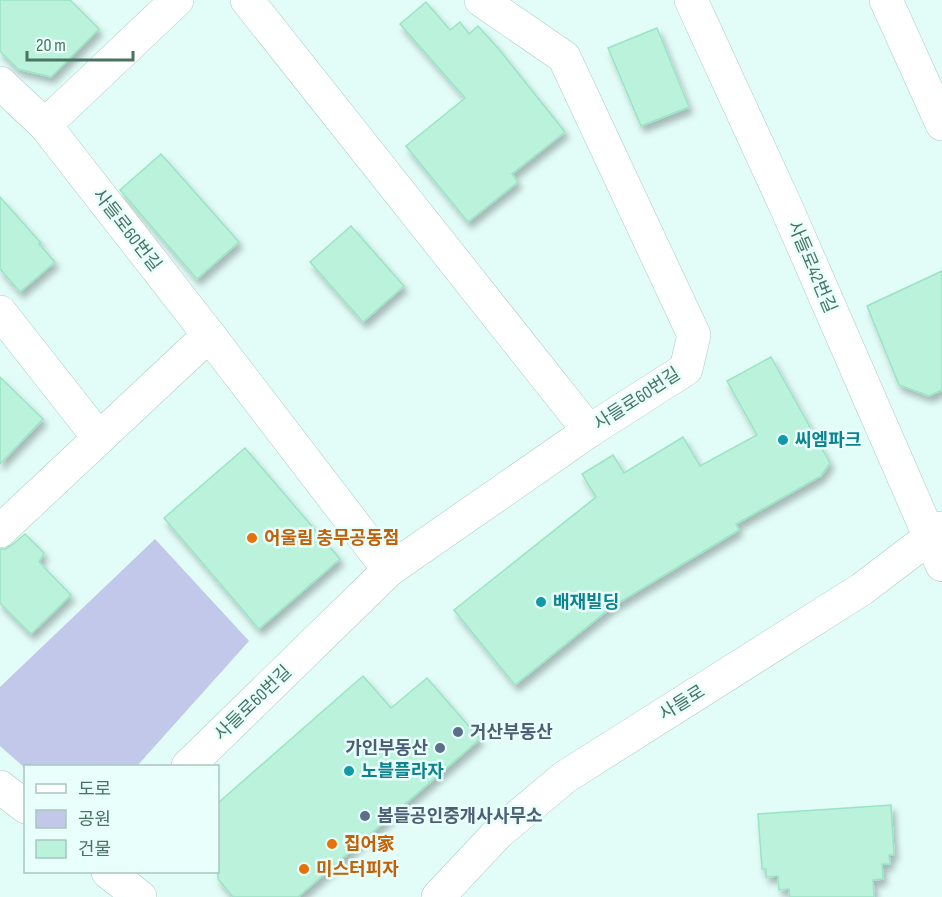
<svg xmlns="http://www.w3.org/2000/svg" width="942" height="897" viewBox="0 0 942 897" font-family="'Sofia Sans Condensed','Noto Sans KR',sans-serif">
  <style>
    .green { fill: #c1c8ea }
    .building { fill: #baf2dc; stroke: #9ae4c6; stroke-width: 1.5; filter: url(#shadow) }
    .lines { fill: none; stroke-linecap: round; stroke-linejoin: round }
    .minor-casing { stroke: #a9cdc0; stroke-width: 34 }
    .minor { stroke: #fff; stroke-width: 33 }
    .culture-dot { fill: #0f9aa8; stroke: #e8fffb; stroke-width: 2 }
    .food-dot { fill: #e8710a; stroke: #e8fffb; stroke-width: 2 }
    .service-dot { fill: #5c6f8a; stroke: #e8fffb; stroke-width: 2 }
    .labels { text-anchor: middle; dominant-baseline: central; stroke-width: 5; stroke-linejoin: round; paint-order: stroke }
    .street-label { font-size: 18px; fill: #487461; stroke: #e8fffb }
    .culture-label { font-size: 18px; font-weight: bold; fill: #0d838f; stroke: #e8fffb; text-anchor: start }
    .food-label { font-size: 18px; font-weight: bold; fill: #c56008; stroke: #e8fffb; text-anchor: start }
    .service-label { font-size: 18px; font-weight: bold; fill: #4e5e75; stroke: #e8fffb; text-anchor: start }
  </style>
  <defs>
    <filter id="shadow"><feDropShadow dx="3.5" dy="6" stdDeviation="3" flood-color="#0004"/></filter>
  </defs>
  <rect width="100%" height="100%" fill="#e2fcf8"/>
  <!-- green -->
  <polygon class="green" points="155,539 249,641 137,766 26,766 25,768 0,746 0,687"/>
  <!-- building -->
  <g class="building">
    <polygon points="0,0 70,0 99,29 51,77 18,69 0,51"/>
    <polygon points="426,2 450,30 460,22 469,34 478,26 498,48 565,132 512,174 518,182 468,222 406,146 465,98 400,24"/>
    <polygon points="657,28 689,107 641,126 608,48"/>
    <polygon points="161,154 239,242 197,279 120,190"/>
    <polygon points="0,197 41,243 39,244 55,262 20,292 0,269"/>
    <polygon points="351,226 404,286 363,322 310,262"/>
    <polygon points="942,271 942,390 929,396 899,385 867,306"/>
    <polygon points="771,357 830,463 821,476 736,524 739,530 613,606 515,685 454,610 596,497 582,474 613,455 624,473 683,437 700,466 757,435 727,381"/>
    <polygon points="0,377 43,419 0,464"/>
    <polygon points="245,448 340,559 259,629 164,518"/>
    <polygon points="25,534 44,553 39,562 71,595 31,634 0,603 0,549 5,549 12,545"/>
    <polygon points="363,676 391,708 427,678 480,739 298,897 233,897 218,879 218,803"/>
    <polygon points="891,805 894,855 889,855 890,864 882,864 883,879 873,880 874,897 790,897 789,889 779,890 778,876 766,877 766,869 762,869 758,814"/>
  </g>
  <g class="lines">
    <defs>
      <g id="minor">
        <polyline points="247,0 589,431"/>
        <polyline points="691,0 787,209 942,565"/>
        <polyline points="886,0 942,124"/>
        <polyline points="0,83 45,125 209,335 389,570"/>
        <polyline points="45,125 177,0"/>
        <polyline points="0,312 99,438"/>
        <polyline points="0,531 209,335"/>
        <polyline points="188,766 389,570 589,431 686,369 694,335 564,57 481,0"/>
        <polyline points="0,787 26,807"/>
        <polyline points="108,872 140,897"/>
        <polyline points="438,897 498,833 565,777 862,589 942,528"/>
      </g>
    </defs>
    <!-- minor casing -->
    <use href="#minor" class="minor-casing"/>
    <!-- minor -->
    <use href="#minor" class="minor"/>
  </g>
  <!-- markers -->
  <g class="culture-dot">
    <circle cx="783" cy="440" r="6"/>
    <circle cx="541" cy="602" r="6"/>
    <circle cx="349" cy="771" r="6"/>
  </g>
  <g class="food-dot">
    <circle cx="252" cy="538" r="6"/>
    <circle cx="332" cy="844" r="6"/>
    <circle cx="304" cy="869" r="6"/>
  </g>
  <g class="service-dot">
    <circle cx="458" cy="732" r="6"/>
    <circle cx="440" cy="748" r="6"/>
    <circle cx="365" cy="816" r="6"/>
  </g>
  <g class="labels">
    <!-- street labels -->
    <g class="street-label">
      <text transform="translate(127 230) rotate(52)">사들로60번길</text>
      <text transform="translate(812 267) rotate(67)">사들로42번길</text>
      <text transform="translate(637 399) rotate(-33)">사들로60번길</text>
      <text transform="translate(253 703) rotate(-44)">사들로60번길</text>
      <text transform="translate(682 703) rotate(-32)">사들로</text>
    </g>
    <!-- culture labels -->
    <g class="culture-label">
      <text x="795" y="440">씨엠파크</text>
      <text x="553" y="602">배재빌딩</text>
      <text x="361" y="771">노블플라자</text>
    </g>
    <!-- food labels -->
    <g class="food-label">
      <text x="264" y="538">어울림 충무공동점</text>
      <text x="344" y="844">집어家</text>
      <text x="316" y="869">미스터피자</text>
    </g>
    <!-- service labels -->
    <g class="service-label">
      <text x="470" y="732">거산부동산</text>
      <text x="428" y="748" text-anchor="end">가인부동산</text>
      <text x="377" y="816">봄들공인중개사사무소</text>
    </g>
  </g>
  <!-- legend -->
  <rect x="24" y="765" width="195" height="108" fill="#e8fffb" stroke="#a8c7bd" stroke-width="1.5"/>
  <rect x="36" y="784" width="30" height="9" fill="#ffffff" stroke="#a8c7bd" stroke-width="1.5"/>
  <text x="78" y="795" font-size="18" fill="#487461">도로</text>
  <rect x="36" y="810" width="30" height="18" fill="#c1c8ea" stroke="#a8c7bd" stroke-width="1.5"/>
  <text x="78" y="825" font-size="18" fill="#487461">공원</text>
  <rect x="36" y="840" width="30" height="18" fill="#baf2dc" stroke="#a8c7bd" stroke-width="1.5"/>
  <text x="78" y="855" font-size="18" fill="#487461">건물</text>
  <!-- scale -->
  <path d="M27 51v9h106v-9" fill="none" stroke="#487461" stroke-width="3"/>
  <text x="36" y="51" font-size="18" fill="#487461" stroke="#e8fffb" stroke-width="4.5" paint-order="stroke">20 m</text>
</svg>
